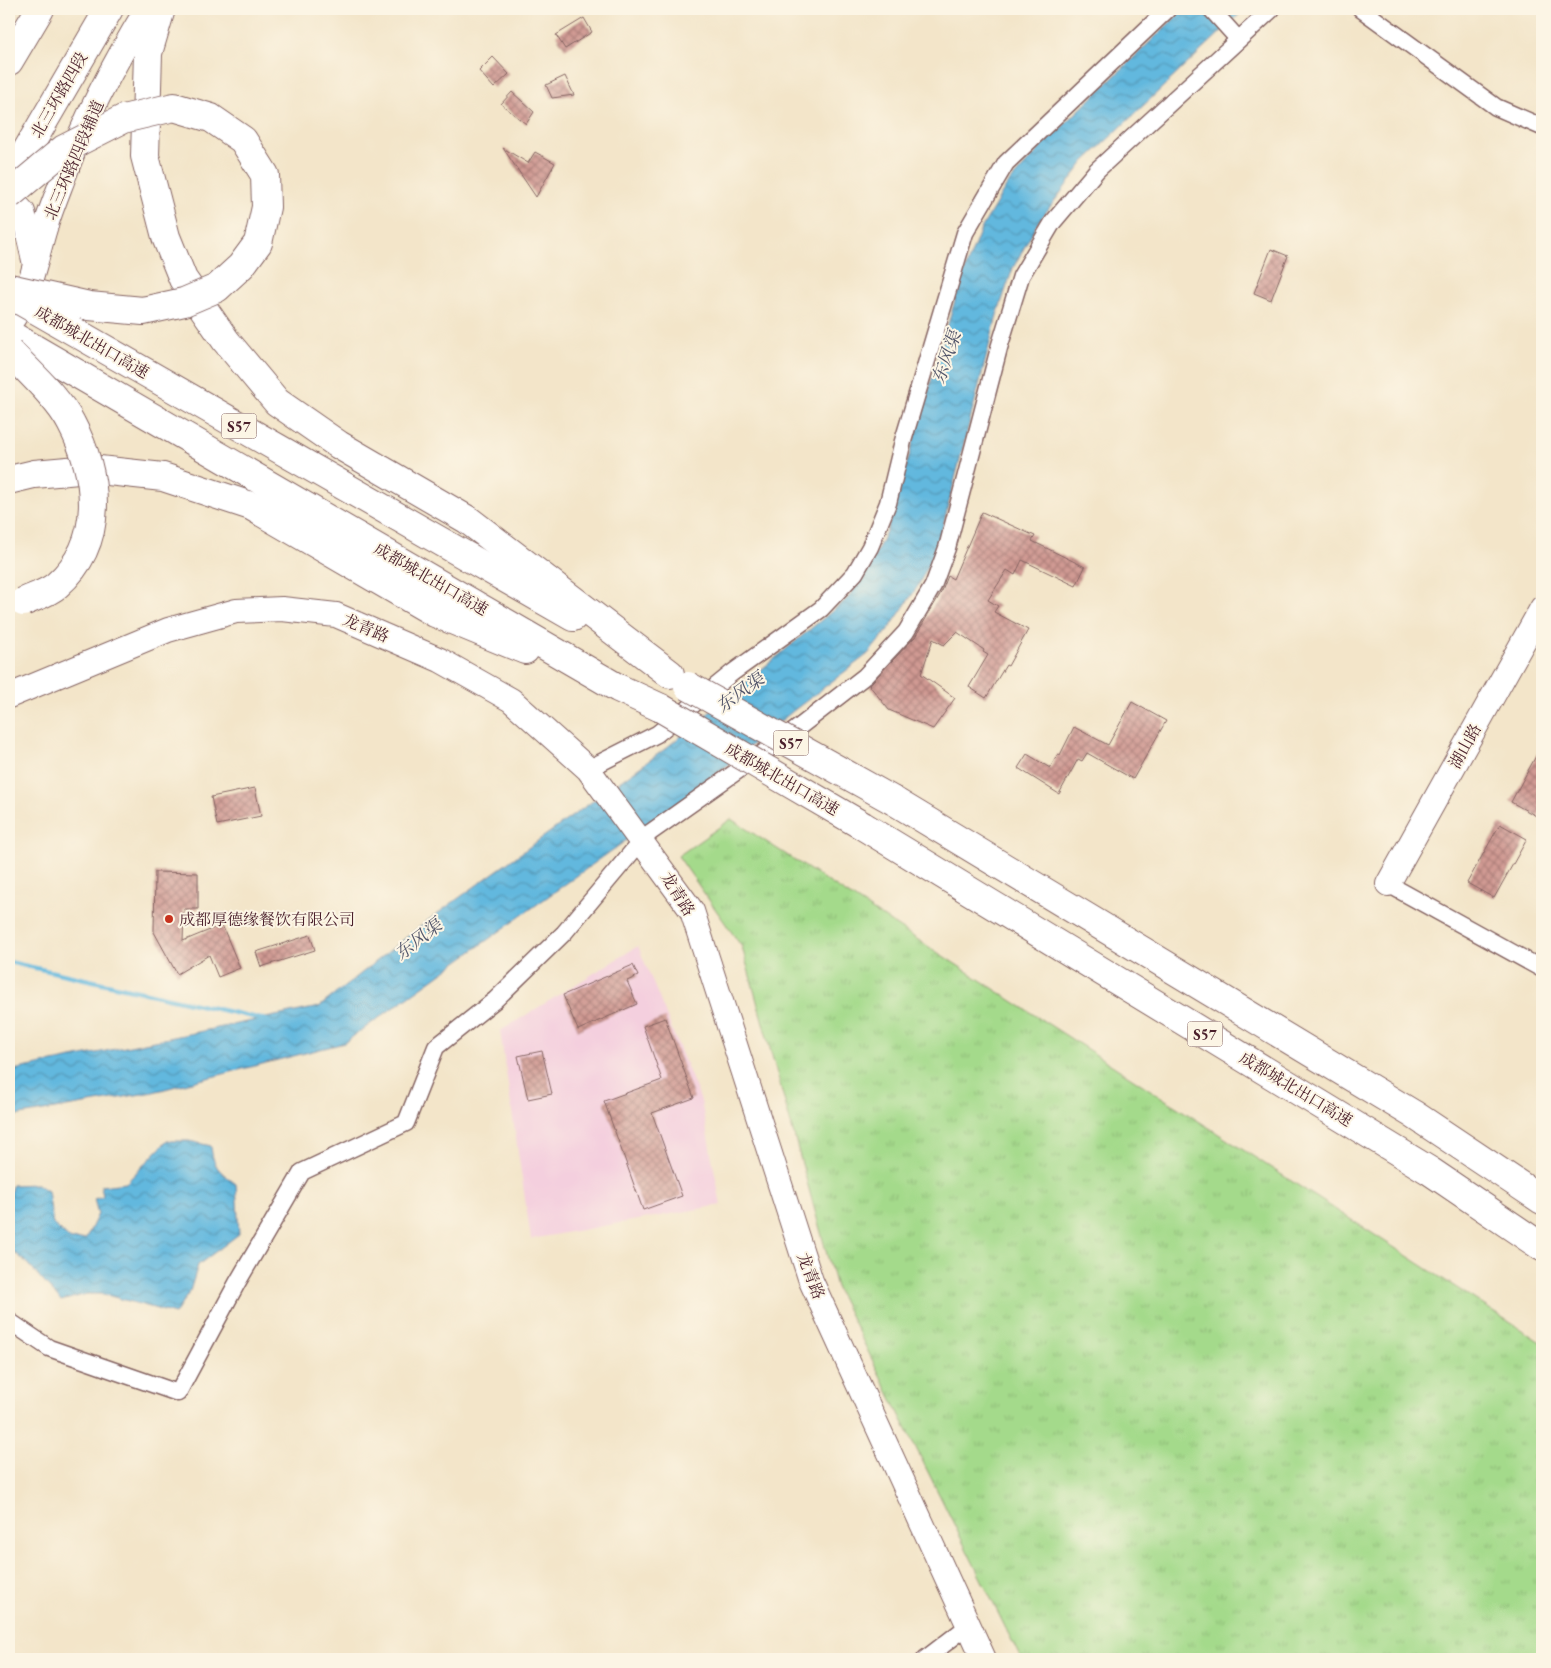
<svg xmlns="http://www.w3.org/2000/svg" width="1551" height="1668" viewBox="0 0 1551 1668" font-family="'EB Garamond','Noto Serif SC',serif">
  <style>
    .built { fill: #f4cfde }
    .grass { fill: url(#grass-tufts); stroke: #777c5b }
    .water { fill: url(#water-waves); stroke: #566c84 }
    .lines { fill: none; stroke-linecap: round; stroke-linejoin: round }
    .stream { stroke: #62b8de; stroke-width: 4.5 }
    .building { fill: url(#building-cross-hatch) }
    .street-casing { stroke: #856462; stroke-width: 19 }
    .secondary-casing { stroke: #856462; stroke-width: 26 }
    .highway-casing { stroke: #856462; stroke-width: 30 }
    .street { stroke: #fff; stroke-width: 16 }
    .secondary { stroke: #fff; stroke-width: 24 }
    .highway { stroke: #fff; stroke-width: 28 }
    .highway-bridge-casing { stroke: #856462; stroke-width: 30; stroke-linecap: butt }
    .highway-bridge { stroke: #fff; stroke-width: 28 }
    .poi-dot { fill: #c8321e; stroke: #fcf5e5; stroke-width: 2 }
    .labels { text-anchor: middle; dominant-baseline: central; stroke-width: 4; stroke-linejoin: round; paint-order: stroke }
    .shield { fill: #fcf5e5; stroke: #7f5f63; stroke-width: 1 }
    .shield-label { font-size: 15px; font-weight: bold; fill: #4a1f2b }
    .street-label { font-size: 16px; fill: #4a1f2b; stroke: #fcf5e5 }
    .poi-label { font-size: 16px; fill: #4a1f2b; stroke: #fcf5e5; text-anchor: start }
    .water-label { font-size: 18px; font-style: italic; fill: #52556a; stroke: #fcf5e5 }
  </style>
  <defs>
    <pattern id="grass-tufts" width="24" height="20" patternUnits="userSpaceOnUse" patternTransform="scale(1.25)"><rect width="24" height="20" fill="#a4da8b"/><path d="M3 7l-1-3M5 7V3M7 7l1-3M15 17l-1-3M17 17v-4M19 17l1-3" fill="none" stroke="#8fbb78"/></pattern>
    <pattern id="water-waves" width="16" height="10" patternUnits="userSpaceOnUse" patternTransform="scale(1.25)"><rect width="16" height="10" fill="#62b8de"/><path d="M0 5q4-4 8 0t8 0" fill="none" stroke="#5395b4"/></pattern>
    <pattern id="building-cross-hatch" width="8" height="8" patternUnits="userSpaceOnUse" patternTransform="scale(1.25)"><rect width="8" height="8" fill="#d09a93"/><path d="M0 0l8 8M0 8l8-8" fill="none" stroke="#ab7d78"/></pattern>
  </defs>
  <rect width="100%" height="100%" fill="#fcf5e5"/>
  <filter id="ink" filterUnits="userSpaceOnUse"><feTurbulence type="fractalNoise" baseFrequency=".02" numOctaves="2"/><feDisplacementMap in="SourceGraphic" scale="10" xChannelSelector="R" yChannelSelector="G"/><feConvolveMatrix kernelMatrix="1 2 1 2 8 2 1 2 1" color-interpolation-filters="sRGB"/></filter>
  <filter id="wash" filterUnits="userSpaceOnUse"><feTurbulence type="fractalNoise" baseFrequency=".0096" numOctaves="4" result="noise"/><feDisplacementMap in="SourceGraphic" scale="20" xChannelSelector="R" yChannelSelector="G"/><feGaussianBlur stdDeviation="1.12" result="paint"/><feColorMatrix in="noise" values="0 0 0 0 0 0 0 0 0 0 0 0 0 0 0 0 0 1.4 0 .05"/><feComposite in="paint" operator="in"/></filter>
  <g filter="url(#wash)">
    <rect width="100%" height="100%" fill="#f3e5c9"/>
    <!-- built -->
    <polygon class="built" points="638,946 701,1101 721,1205 531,1239 500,1031"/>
    <!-- grass -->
    <polygon class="grass" points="731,819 1542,1343 1542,1659 1021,1659 836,1287 742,947 678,856"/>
    <!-- water -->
    <g class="water">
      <polygon points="1184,9 1245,9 1084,162 1037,224 1013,268 997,315 938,545 918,586 891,626 868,654 793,711 706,783 344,1043 153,1092 9,1117 9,1071 319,1007 427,921 665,749 848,598 870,566 888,527 961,280 981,229 1007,185 1044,144"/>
      <path d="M167,1141H189L211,1146C213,1167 219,1171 236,1184L239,1234L198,1265L190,1291L175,1314L103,1294H87L61,1301L25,1261L9,1248V1201L12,1185L37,1184L48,1191L53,1224L71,1240L86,1239L98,1214L94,1199L103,1196L101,1186L126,1183Z"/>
    </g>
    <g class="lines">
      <!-- stream -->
      <polyline class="stream" points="9,962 266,1020"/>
    </g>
    <g id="blocks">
      <!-- building -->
      <g class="building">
        <polygon points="584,18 592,32 565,49 556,35"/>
        <polygon points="493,57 509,74 494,88 479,71"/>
        <polygon points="565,76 574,95 552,98 546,85"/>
        <polygon points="512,92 534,112 526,124 501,104"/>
        <polygon points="503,148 528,163 535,152 555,163 536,197"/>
        <polygon points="1271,249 1288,256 1271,300 1254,293"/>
        <polygon points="982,512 1035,536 1032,541 1085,567 1076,586 1022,560 1015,575 1007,570 988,600 998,606 994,612 1028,630 1008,666 1006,665 986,698 969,687 988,655 983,652 984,650 957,632 944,645 933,639 921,674 955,698 933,729 889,710 869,685 915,637 942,591 948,576 953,579"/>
        <polygon points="1132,702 1166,721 1133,779 1087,753 1082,761 1078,759 1059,794 1018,768 1027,754 1050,768 1058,754 1060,755 1074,727 1108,745"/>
        <polygon points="1542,745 1542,810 1538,817 1511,802"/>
        <polygon points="255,788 261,816 217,825 211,797"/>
        <polygon points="1500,824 1527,839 1494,898 1467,883"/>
        <polygon points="155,872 198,873 198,909 184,909 183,941 222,925 240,968 218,977 209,955 177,974 154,932"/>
        <polygon points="310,935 315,950 261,967 256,952"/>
        <polygon points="633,965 638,976 627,981 637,1004 578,1030 563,995"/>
        <polygon points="665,1018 694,1098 652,1113 682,1196 643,1210 604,1101 662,1080 643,1026"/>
        <polygon points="542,1051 552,1094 528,1099 518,1056"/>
      </g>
    </g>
  </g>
  <g filter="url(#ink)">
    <use href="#blocks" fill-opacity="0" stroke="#856462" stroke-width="1"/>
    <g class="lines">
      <defs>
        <g id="street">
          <polyline points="1211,9 1238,39"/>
          <polyline points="1361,9 1496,107 1542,127"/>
          <polyline points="588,769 657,734 732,673 821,609 855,573 870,547 888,503 903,441 965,233 1006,163 1168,9"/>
          <polyline points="641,839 794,731 865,676 906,632 933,586 947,548 999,348 1021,276 1053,222 1097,170 1272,9"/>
          <polyline points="1388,884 1542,969"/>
          <polyline points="9,1321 49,1348 178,1393 237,1283 302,1172 406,1123 436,1047 495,1000 564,933 642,840"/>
          <polyline points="925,1659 968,1626"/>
        </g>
        <g id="secondary">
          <polyline points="9,197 23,212 34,260"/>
          <path d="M9,324C30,299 36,256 46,225C52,206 60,187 67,168C86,115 118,57 147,9"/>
          <polyline points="9,696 168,630 236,611 282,609 336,615 440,660 511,700 588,769 692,911 811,1281 984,1659"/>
          <polyline points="1388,884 1542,608"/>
        </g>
        <g id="highway">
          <polyline points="161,9 148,53 145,156 166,237 183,279 226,341 277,402 339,445 468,520 670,674"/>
          <polyline points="9,61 40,9"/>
          <polyline points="9,181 109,9"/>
          <polyline points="9,334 618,688 661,708"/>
          <polyline points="9,480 34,474 90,469 163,477 251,506 435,613 525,650"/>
          <polyline points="468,557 573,617"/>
          <polyline points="894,801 1413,1114 1542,1200"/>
          <polyline points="863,826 1430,1171 1542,1247"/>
        </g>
      </defs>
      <!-- street casing -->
      <use href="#street" class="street-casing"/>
      <!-- secondary casing -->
      <use href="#secondary" class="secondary-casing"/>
      <!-- highway casing -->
      <use href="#highway" class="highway-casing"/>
      <!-- street -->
      <use href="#street" class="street"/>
      <!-- secondary -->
      <use href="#secondary" class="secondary"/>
      <!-- highway -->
      <use href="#highway" class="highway"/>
      <defs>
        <g id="highway-bridge">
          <polyline points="9,195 64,149 123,119 174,107 211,118 243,140 265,175 266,207 258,243 241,266 217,288 184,302 143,311 89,306 9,288"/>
          <polyline points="14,297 468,557"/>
          <path d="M9,351C28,371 59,399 71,423C99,476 106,542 57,585C48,593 34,597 23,602"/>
          <polyline points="688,686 894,801"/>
          <polyline points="661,708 863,826"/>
        </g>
      </defs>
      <!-- highway-bridge casing -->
      <use href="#highway-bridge" class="highway-bridge-casing"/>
      <!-- highway-bridge -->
      <use href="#highway-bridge" class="highway-bridge"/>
    </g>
  </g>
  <!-- markers -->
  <circle class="poi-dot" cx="169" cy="919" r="5"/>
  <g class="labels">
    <!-- shield labels -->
    <g class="shield">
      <rect x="221.5" y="413.5" width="35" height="25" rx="4"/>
      <rect x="773.5" y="730.5" width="35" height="25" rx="4"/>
      <rect x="1187.5" y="1021.5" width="35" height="25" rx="4"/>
    </g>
    <g class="shield-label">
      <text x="239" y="426">S57</text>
      <text x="791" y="743">S57</text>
      <text x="1205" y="1034">S57</text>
    </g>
    <!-- street labels -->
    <g class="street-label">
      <text transform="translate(59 95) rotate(-60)">北三环路四段</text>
      <text transform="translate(74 160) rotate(-67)">北三环路四段辅道</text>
      <text transform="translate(92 342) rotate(30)">成都城北出口高速</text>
      <text transform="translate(431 579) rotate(30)">成都城北出口高速</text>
      <text transform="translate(366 628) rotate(23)">龙青路</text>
      <text transform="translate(1465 746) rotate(-61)">湖山路</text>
      <text transform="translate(782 779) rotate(30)">成都城北出口高速</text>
      <text transform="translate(678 894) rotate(58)">龙青路</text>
      <text transform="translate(1296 1089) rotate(31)">成都城北出口高速</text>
      <text transform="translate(811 1276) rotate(69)">龙青路</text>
    </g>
    <!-- poi labels -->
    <g class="poi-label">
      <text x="179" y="919">成都厚德缘餐饮有限公司</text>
    </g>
    <!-- water labels -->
    <g class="water-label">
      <text transform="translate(946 357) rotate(-71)">东风渠</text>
      <text transform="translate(740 692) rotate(-36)">东风渠</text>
      <text transform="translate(418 939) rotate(-38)">东风渠</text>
    </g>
  </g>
  <!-- margin -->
  <rect width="1551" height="1668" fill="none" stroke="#fcf5e5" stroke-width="30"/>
</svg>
